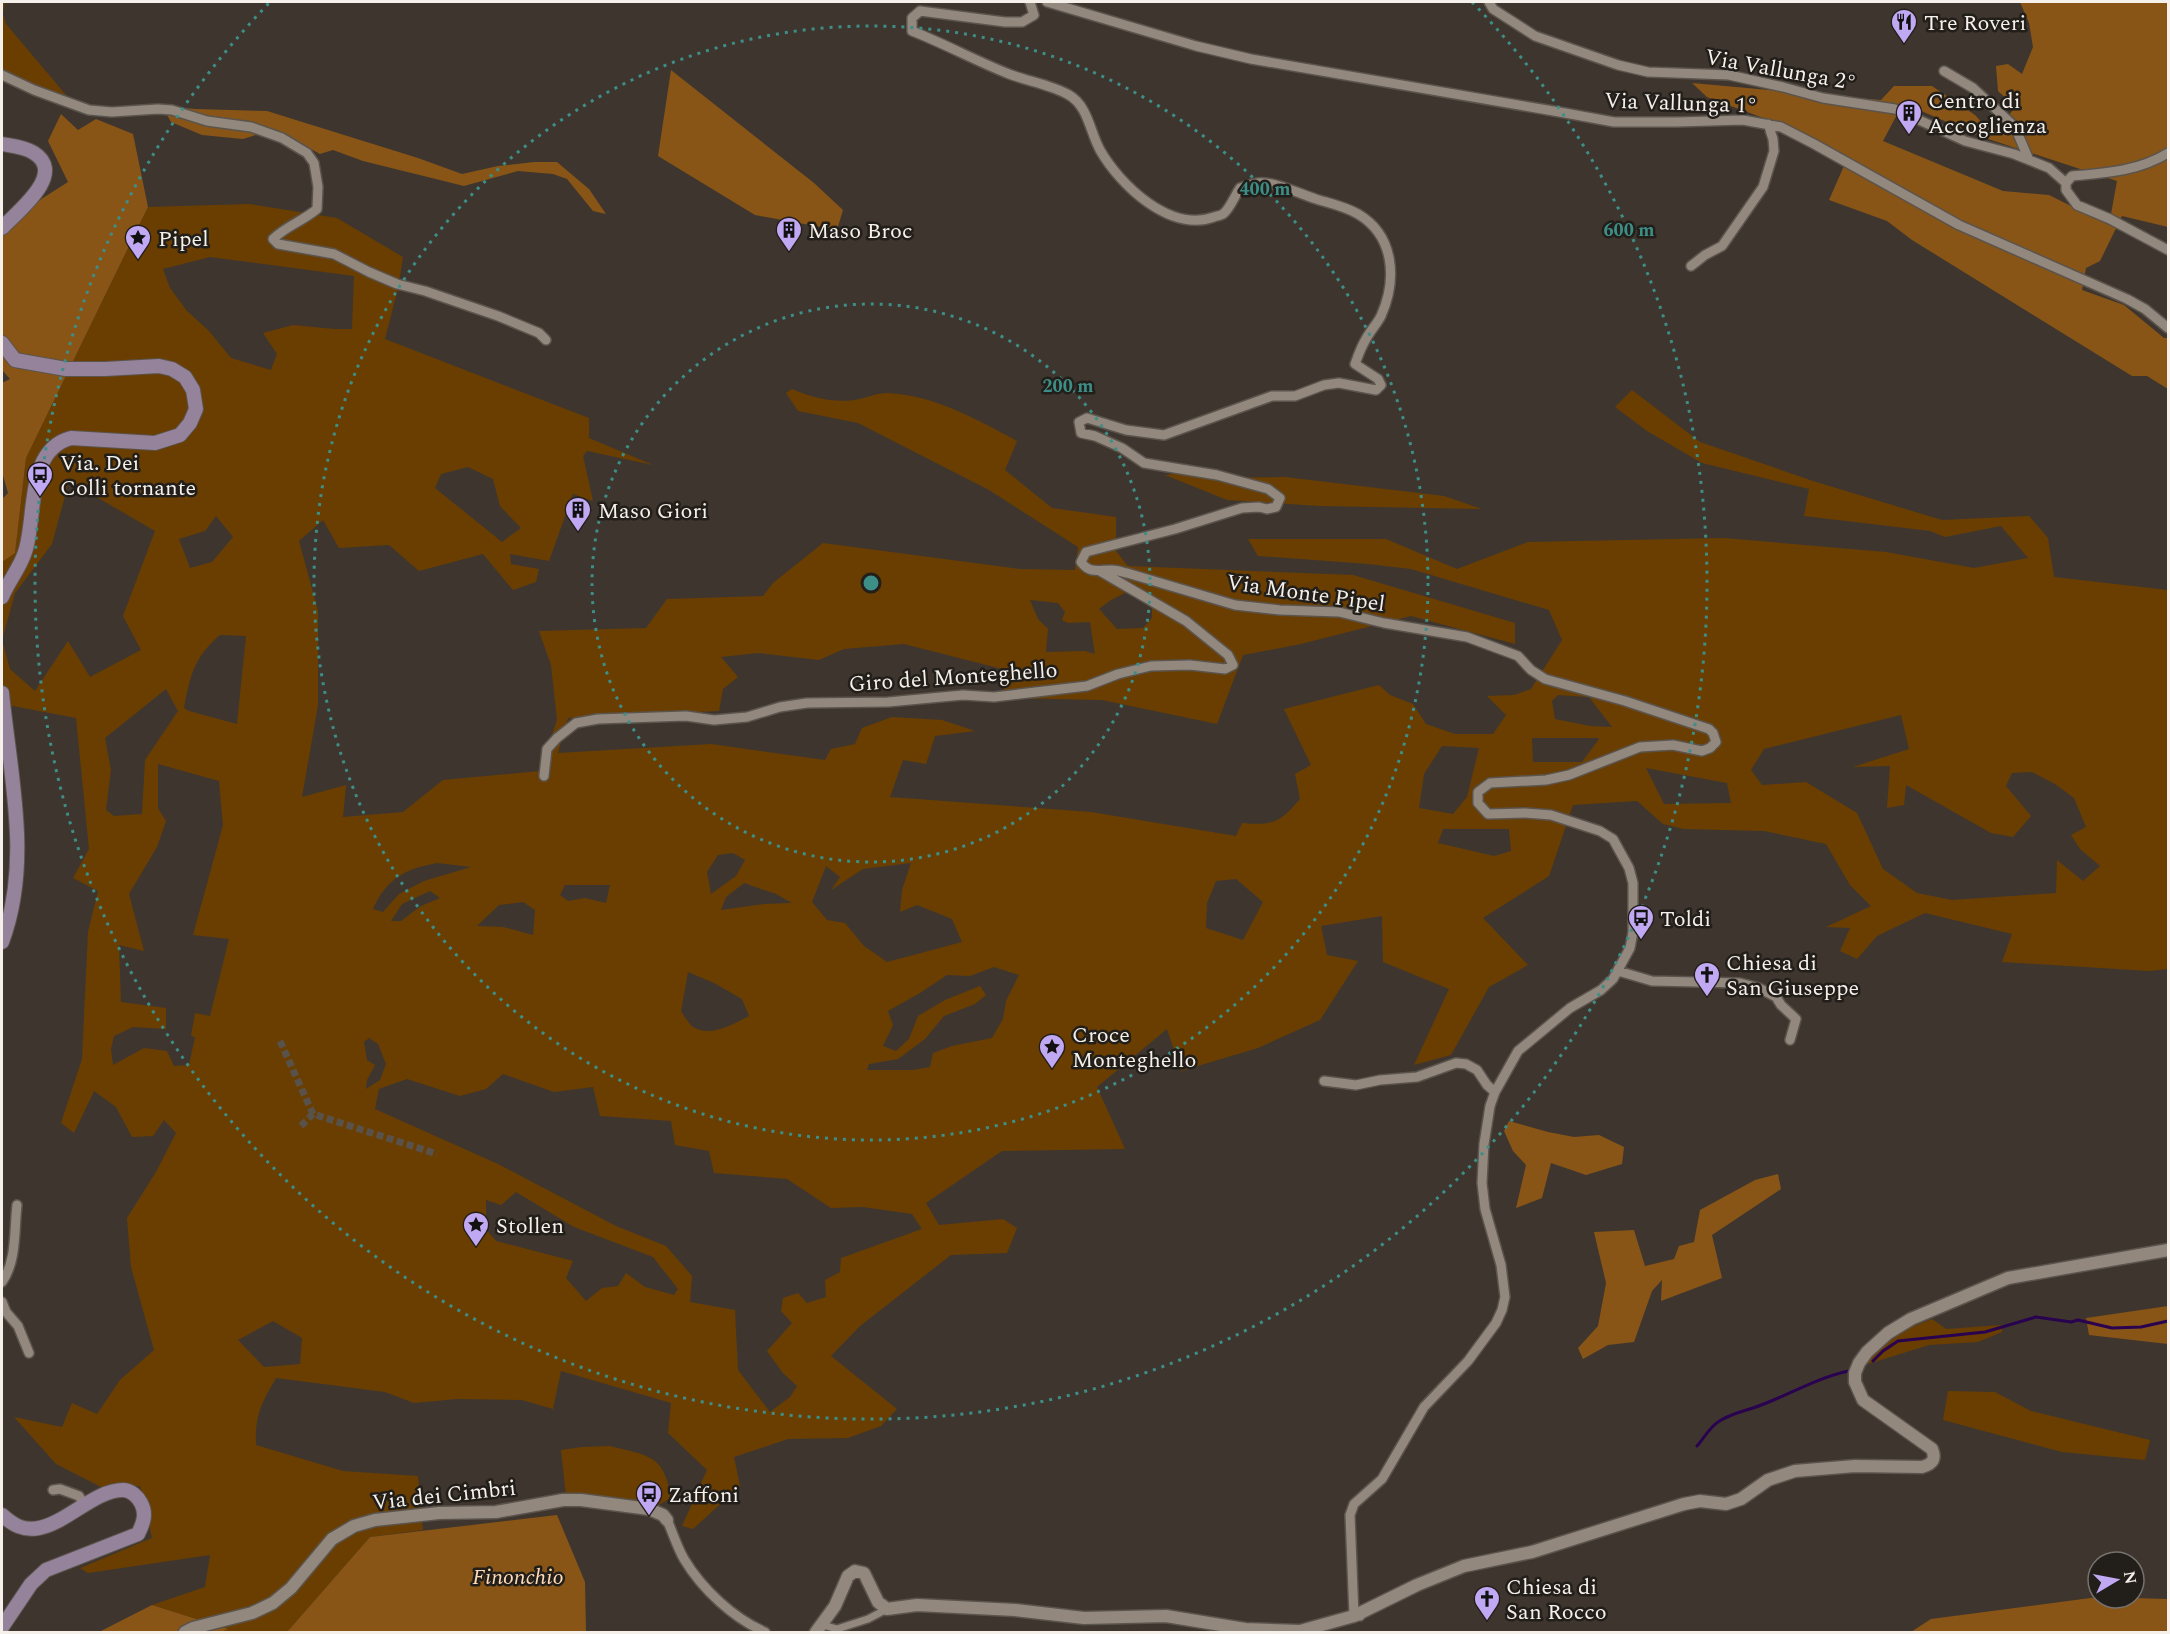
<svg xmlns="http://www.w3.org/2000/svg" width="2170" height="1634" font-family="Spectral,serif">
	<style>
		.green { fill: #6a3e00; fill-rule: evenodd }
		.forest { fill: #885516; fill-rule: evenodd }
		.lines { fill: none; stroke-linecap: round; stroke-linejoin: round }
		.stream { stroke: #290250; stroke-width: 3 }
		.pedestrian-tunnel { stroke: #59524a; stroke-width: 7; stroke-dasharray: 7 3.5; stroke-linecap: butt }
		.pedestrian-casing { stroke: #5b544d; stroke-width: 10 }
		.minor-casing { stroke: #5b544d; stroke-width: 12 }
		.tertiary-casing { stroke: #5b544d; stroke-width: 15 }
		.secondary-casing { stroke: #5b544d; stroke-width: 16 }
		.pedestrian { stroke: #92887e; stroke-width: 7 }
		.minor { stroke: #92887e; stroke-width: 9 }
		.tertiary { stroke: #92887e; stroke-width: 12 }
		.secondary { stroke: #95839b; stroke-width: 14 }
		.ring { fill: none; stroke: #3d8e87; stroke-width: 3; stroke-dasharray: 3 6 }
		.labels { text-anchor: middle; stroke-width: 5; stroke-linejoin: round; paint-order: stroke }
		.poi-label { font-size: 22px; fill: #f5f0ea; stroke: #221e1a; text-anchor: start }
		.street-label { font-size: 22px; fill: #f5f0ea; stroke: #221e1a }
		.park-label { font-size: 22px; font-style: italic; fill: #fedab6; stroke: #221e1a }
		.centre { fill: #3d8e87; stroke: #221e1a; stroke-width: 3 }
		.ring-label { font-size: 18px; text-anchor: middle; font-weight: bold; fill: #3d8e87; stroke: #221e1a; stroke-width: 5; stroke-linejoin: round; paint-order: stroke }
	</style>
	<rect width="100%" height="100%" fill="#3e362e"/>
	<path class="green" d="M2,2H5L3,14L6,24L66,95L62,96L2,72Z
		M250,204L337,218L403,257L398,288L385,339L589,418V438L653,465L587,451L583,456L593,501L573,494L549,561L510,554L511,564L539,569L536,582L513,590L483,554L419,571L389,545L339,548L323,520L299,541L318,611V705L302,797L346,785L343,817L403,812L443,780L540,771L557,720L551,665L539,631L646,628L667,599L763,596L773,583L823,543L1019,569L1075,570L1078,547L989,490L858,423L798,411L786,393L792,389C813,398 836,404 860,399C868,397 878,393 887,393C934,395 976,419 1017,441L1005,470L1052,508L1116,517V551L1128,566L1353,575L1515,623V644L1411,616L1301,644L1243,655L1217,724L1102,700L1003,698L1006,670L904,644L844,649L819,660L758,653L721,657L738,677L723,689L719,711L568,718L558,753L711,744L825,760L831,749L855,744L862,728L892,717L942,720L975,731L935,736L926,764L903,760L890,797L1091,812L1236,836L1242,823C1274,826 1280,822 1300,799L1295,774L1311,765L1284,709L1379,685L1390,695L1413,704L1426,724L1455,734H1493L1506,715L1487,696L1514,695L1531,689L1562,640L1549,610L1411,569L1368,564L1258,556L1248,539H1386L1457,569L1528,542L1724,538L1886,552L1974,568L2028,558L2001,526L1945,537L1930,531L1804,516L1809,489L1702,463L1647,431L1615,407L1632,390L1700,442L1813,481L1942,520L2029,516L2048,538L2054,577L2168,590V969L2149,971L2002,962L2012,934L1925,913L1877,936L1857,959L1840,951L1850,928L1826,927L1871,906L1850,885L1826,844L1764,831L1684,829L1663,824L1637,801L1573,805L1549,876L1483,918L1528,965L1489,987L1451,1055L1414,1065L1449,989L1383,962L1382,916L1321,926L1327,955L1358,961L1320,1020L1258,1048L1181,1071L1167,1029L1097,1087L1125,1149L1002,1151L926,1203L939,1225L1003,1219L1017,1228L1007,1253L951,1255L860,1326L831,1356L897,1409L881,1426L848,1438L788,1439L734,1457L740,1486L693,1529L682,1526L707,1470L668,1433L671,1403L561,1371L553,1409L522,1400L457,1399L414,1403L385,1392L276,1378C261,1404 255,1415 256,1445L343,1471L418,1476L423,1530L370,1537L287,1632H221L227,1629L152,1605L205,1587L210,1555L88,1573L80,1568L152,1538L140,1486L103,1488L56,1464L14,1417L62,1427L72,1403L97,1414L120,1380L154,1350L131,1267L127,1218L156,1172L176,1133L164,1120L153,1136L132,1137L116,1107L94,1091L74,1133L61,1123L82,1059L88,932L98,891L73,878L89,849L76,718L2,704V562L15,552L26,458L148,207ZM210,257L354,276L352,329H334L293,325L263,333L277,354L271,370L231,358L209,331L187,311L170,288L163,269ZM468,467L493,479L500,506L521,528L502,542L435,488L441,474ZM69,481L155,531L123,616L141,650L90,677L68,641L35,691L10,669L2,640L15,593L52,544ZM216,516L233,537L212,562L190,568L179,539L205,531ZM1127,592L1152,607V618L1143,628L1117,629L1099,609L1111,600ZM1030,600L1058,603L1065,612L1062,620L1068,623L1090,622L1095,654L1085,651L1046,652L1048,629L1038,619ZM220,635L246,636L237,724L189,711L184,708C190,676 194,657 220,635ZM166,689L178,711L145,760L142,814L114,816L106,810L111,770L105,738ZM1558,695L1589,697L1612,727L1590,726L1555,719L1552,701ZM1901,715L1909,749L1853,767L1890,766L1887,808L1904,805L1906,785L1991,833L2013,837L2031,816L2006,786L2012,773L2032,772L2055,784L2074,798L2086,827L2071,835L2080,849L2100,866L2083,881L2057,860L2056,893L1952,900L1917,893L1883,869L1857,813L1806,782L1762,785L1751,770L1764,749ZM1532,738H1598L1599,739L1582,762H1533ZM1442,746L1479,748L1467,797L1453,814L1419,808L1424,774ZM158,764L219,781L223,825L193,935L229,939L210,1016L195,1013L191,1036L195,1037L189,1065L174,1066L167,1051L144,1048L113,1065L111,1049L114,1036L133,1027L166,1029V1008L121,1002L119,945L144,951L129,894L157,847L166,821L158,808ZM1646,768L1727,783L1731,803L1664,804ZM1443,829H1509L1511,851L1494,856L1438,843ZM733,853L745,860L736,876L711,894L707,872L718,855ZM437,863L471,867L424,881L399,894L383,912L373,909C387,878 405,869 437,863ZM911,863L902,890L900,912L917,905L952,919L962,942L887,962L864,946L845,923L827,920L812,902L826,866L840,877L831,890L863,869ZM1236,879L1263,902L1243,940L1206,928L1207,903L1216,881ZM744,883L776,894L792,903L764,904L721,910L726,897ZM565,885H610L606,903L585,898L568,901L560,895ZM430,891L440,898L421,906L401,921H391L402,904ZM523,902L535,910L533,935L503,927L477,926L499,905ZM994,967L1019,975L1006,1001L1003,1019L992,1038L952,1046L933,1053L930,1067L913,1070H867L869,1064L898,1059L925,1039L944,1016L975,1004L986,995L980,986L945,1000L918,1016L909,1039L896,1051L883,1046L893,1025L888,1011L920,993L947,975L970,976ZM688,972L714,983L742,999L749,1016C734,1024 710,1038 693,1027C689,1024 684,1016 681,1011ZM369,1038L378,1044L386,1064L380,1080L366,1089L367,1080L375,1065L367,1060L364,1042ZM503,1074L554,1092L593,1087L600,1116L671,1121L675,1145L709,1151L714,1173L787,1179L831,1208L863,1207L912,1214L922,1229L841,1258L840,1272L825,1280L826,1297L807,1303L798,1293L783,1298L781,1311L792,1323L767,1351L783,1373L797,1386L790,1397L770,1412L738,1370L735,1310L690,1302L692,1276L666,1246L616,1226L498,1164L375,1109L379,1089L407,1079L460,1096L486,1089ZM516,1192L574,1227L653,1257L678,1289L674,1295L645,1287L626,1273L618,1286L602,1288L586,1301L566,1278L573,1261L496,1241L486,1229V1200L501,1205ZM273,1321L302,1338L300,1364L264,1367L238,1340Z
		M1187,472L1213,478L1285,477L1444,496L1482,509L1319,506L1227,500L1165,475Z
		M1932,1319L1946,1329L2002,1325V1332L1978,1342L1929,1345L1868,1364V1357L1887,1337Z
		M1948,1391L1995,1392L2031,1411L2150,1440L2145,1460L2062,1452L1943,1420Z
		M610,1446C624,1450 643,1452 655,1461C665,1469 671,1488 669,1499L657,1506L566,1496L561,1450L582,1447Z"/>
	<path class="forest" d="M2020,2H2168V227L2122,216L2100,261L2086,268L2082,290L2124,305L2164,338H2168V389L2147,376H2132L1912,240L1887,221L1829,200L1847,159L1782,125L1707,97L1692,83L1881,100L1894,86H1932L1975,115L1986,127L2001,126L2015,107L1998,91L1996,66L2008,64L2022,74L2033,47L2029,23ZM1903,103L1979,136L2117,181L2109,225L2049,195L2003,191L1883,141Z
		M671,70L814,183L843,210L837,230L755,215L658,156Z
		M162,106L195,109L267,111L418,158L462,174L498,166L534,162H557L589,189L606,214L593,211L567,179L553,174L518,171L464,186L363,161L333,150L320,154L275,129L243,139L202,135L171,122Z
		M61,114L78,130L96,119L133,134L148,207L26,458L15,553L2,562V499L8,493L2,472V383L10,379L2,370V224L68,182L48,141Z
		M1509,1121L1548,1132L1574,1137L1599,1135L1624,1147L1622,1164L1586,1175L1551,1163L1542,1198L1516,1208L1526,1165L1513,1151L1504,1131Z
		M1778,1174L1781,1189L1712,1235L1722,1278L1661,1301L1662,1280L1652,1291L1634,1342L1608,1345L1583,1359L1578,1348L1598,1326L1606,1283L1594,1232L1634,1230L1645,1266L1674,1259L1679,1246L1694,1242L1700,1210L1755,1180Z
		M2168,1306V1344L2089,1335L2086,1318Z
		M557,1515L585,1582L586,1632H287L370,1537Z
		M2098,1597L2168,1599V1632H1911L1931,1619Z
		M152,1605L228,1629L221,1632H99Z"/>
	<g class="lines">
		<path class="stream" d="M1873,1361L1883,1351L1898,1341L1985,1332L2036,1317L2071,1322L2078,1320L2112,1328L2141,1327L2168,1321
			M1697,1446C1704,1438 1710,1427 1718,1422C1730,1414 1741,1412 1753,1408C1786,1397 1815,1378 1849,1371"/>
		<path class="pedestrian-tunnel" d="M280,1041L313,1114L437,1154
			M301,1126L313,1114"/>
		<defs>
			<path id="pedestrian" d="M823,1625L837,1629L868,1619L887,1609"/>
			<path id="minor" d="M1030,2L1034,15L1022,22H1005L920,11L912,18V31C945,44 976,61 1009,74C1027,81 1052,85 1069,95C1088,106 1090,132 1100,150C1120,185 1170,233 1214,217C1217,216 1220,216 1223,214C1230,209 1235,195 1240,188C1246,186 1252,184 1258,183C1275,181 1302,195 1319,200C1333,204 1346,207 1358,214C1395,236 1397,280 1381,316C1377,324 1370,331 1366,339C1361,347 1358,356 1355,364L1378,379L1381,385L1376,390L1339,383L1324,385L1295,396H1272L1164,435L1126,430L1087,418L1079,422L1081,433L1095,436L1122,448L1144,463L1217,475L1268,489L1280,498L1276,507L1267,509L1259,507L1242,508L1175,529L1086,552L1081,562C1090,574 1098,570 1112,570C1117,570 1122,572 1127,573L1235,605L1280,610L1339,612L1384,623L1467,637L1518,656L1531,670L1545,679L1625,701L1709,729L1713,733L1716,742L1710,748L1702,751L1673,745L1640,747L1569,775L1546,780L1490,783L1478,792V803L1488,814L1525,813L1551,815L1600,831L1613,839L1629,868L1633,883V932L1630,948L1613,979L1601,990L1570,1008L1518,1051L1495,1092L1490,1106L1484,1144L1482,1183L1485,1209L1501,1265L1505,1297L1502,1310L1496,1323L1468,1361L1424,1407L1382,1479L1354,1504L1350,1515L1354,1616H1360
				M1047,2L1196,46L1251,59L1565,113L1614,122H1677L1743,120L1781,127L1814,144L1959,225L2127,299L2145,309L2168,328
				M1489,2L1493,9L1535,36L1618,65L1648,72L1729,75L1783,87L1823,98L1895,109L1965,141L2014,154L2049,168L2066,183
				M1944,71L1973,88L2015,127L2029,160
				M2,75L34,90L89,110L112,112L158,109L172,110L207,121L251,127L282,138L307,153L314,163L318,187L317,209C303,221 286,226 273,239L278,244L334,254L369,272L397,284L425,291L498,316L539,333L546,340
				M2168,153C2139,171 2106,173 2072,176L2066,183V190L2077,205L2110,219L2168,250
				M1691,266L1705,255L1722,246L1763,187L1774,151L1773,139L1768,124
				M544,776L547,749L557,738L576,723L598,719L686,716L714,720L747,717L780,707L807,703L888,702L963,695L994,697L1087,686L1118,674L1151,666L1190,665L1225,669L1233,665L1228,655L1186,621L1100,571
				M1618,971L1652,981L1740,983L1759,988L1776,997L1781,1005L1796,1019L1790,1040
				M1324,1081L1356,1085L1380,1080L1417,1077L1456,1063L1466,1064L1477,1070L1487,1085L1495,1092
				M2,1282C17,1261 14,1230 17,1205
				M2,1302L6,1312L18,1326L29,1353
				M53,1490L60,1489L79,1496L85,1506
				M667,1520C673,1533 677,1547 684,1559C702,1589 733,1618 765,1632"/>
			<path id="tertiary" d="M185,1632L193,1628L252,1613L273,1603L291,1588L332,1539L354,1526L375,1520L439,1513L496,1512L563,1500H581L649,1509L663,1515L667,1520
				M816,1632L835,1606L848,1576L855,1571L864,1573L878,1602L887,1609L917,1605L1015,1610L1084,1618L1166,1616L1245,1629L1300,1631L1354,1616L1417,1585L1464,1566L1532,1552L1684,1504L1700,1501L1726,1504L1741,1499L1768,1480L1795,1471L1855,1466L1922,1467C1933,1464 1936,1459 1932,1449L1863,1400L1855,1382V1373L1859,1363L1867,1352L1888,1333L1911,1319L2008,1278L2168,1250"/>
			<path id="secondary" d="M2,144C12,146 25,147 34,153C67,174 17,212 2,228
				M2,343L15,360L66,369H105L159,366L172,369L185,377L193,390L196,409L190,423L180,435L155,443L71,438C25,450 37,517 25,552C20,568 8,582 2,597
				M2,693C10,775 32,862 2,942
				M2,1515C13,1525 23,1531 39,1528C68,1522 95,1490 123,1490C131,1490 138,1497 141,1503C147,1514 143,1524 138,1534L46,1570L31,1584L2,1627"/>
		</defs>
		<use href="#pedestrian" class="pedestrian-casing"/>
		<use href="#minor" class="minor-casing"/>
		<use href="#tertiary" class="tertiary-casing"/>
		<use href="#secondary" class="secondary-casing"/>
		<use href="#pedestrian" class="pedestrian"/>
		<use href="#minor" class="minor"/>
		<use href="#tertiary" class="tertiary"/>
		<use href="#secondary" class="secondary"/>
	</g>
	<g class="ring">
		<circle cx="871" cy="583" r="279"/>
		<circle cx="871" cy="583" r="557"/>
		<path d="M1472 2A836 836 0 1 1 270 2"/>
	</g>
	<defs>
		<symbol id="restaurant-pin" viewBox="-11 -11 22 30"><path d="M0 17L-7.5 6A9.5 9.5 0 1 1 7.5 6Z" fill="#c1a8f3" stroke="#221e1a"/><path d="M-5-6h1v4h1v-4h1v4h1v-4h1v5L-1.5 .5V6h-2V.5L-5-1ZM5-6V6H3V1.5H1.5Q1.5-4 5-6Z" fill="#111"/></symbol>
		<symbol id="building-pin" viewBox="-11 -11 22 30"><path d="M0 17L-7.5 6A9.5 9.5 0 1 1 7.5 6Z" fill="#c1a8f3" stroke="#221e1a"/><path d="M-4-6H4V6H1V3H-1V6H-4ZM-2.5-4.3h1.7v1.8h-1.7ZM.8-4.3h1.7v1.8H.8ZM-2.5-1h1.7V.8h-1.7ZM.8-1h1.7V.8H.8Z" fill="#111"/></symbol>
		<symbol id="sight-pin" viewBox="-11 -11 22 30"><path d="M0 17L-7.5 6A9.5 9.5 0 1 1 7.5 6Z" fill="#c1a8f3" stroke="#221e1a"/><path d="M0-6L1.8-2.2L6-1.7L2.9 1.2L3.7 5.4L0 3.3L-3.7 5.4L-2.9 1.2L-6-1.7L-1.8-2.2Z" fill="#111"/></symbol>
		<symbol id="bus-pin" viewBox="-11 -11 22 30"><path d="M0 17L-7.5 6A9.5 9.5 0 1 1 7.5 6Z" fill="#c1a8f3" stroke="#221e1a"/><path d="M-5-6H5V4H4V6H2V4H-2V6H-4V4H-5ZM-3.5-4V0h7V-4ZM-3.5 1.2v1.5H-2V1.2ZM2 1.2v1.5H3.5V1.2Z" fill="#111"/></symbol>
		<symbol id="church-pin" viewBox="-11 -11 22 30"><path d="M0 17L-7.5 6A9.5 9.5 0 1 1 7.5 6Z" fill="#c1a8f3" stroke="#221e1a"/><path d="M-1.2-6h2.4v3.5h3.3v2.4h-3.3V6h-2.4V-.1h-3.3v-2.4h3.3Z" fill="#111"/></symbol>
	</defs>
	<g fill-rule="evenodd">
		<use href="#restaurant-pin" x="1889" y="7" width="30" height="40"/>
		<use href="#building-pin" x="1894" y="98" width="30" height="40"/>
		<use href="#building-pin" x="774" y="215" width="30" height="40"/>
		<use href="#sight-pin" x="123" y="223" width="30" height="40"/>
		<use href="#bus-pin" x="25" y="460" width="30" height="40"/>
		<use href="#building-pin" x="563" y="495" width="30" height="40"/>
		<use href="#bus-pin" x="1626" y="903" width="30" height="40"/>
		<use href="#church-pin" x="1692" y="960" width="30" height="40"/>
		<use href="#sight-pin" x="1037" y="1032" width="30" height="40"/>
		<use href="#sight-pin" x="461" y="1210" width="30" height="40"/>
		<use href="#bus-pin" x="634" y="1479" width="30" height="40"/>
		<use href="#church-pin" x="1472" y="1584" width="30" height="40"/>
	</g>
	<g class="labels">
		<g class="poi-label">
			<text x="1924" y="30">Tre Roveri</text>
			<text x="1928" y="108">Centro di<tspan x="1928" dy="25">Accoglienza</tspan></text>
			<text x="808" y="238">Maso Broc</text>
			<text x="158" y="246">Pipel</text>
			<text x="60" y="470">Via. Dei<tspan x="60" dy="25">Colli tornante</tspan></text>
			<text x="598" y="518">Maso Giori</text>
			<text x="1660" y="926">Toldi</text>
			<text x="1726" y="970">Chiesa di<tspan x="1726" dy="25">San Giuseppe</tspan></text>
			<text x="1072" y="1042">Croce<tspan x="1072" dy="25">Monteghello</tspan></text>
			<text x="496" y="1233">Stollen</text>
			<text x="668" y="1502">Zaffoni</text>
			<text x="1506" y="1594">Chiesa di<tspan x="1506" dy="25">San Rocco</tspan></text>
		</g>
		<g class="street-label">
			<text transform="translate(1781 69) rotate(10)" y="8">Via Vallunga 2°</text>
			<text transform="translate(1681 102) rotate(2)" y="8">Via Vallunga 1°</text>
			<text transform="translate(1306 592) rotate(8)" y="8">Via Monte Pipel</text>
			<text transform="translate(953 676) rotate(-4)" y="8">Giro del Monteghello</text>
			<text transform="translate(444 1494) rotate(-6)" y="8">Via dei Cimbri</text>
		</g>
		<g class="park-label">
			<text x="518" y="1584">Finonchio</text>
		</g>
	</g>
	<circle cx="871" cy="583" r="9" class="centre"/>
	<g class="ring-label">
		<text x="1265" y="195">400 m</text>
		<text x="1629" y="236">600 m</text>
		<text x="1068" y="392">200 m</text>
	</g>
	<rect width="2170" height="1634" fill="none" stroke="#f5f0ea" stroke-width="6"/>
	<g transform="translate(2116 1580) rotate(80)"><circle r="28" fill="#221e1a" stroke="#76726d" stroke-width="1.5"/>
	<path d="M0-4.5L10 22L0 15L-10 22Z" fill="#c1a8f3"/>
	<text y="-9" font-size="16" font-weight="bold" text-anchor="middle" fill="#f5f0ea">N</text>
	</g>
</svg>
